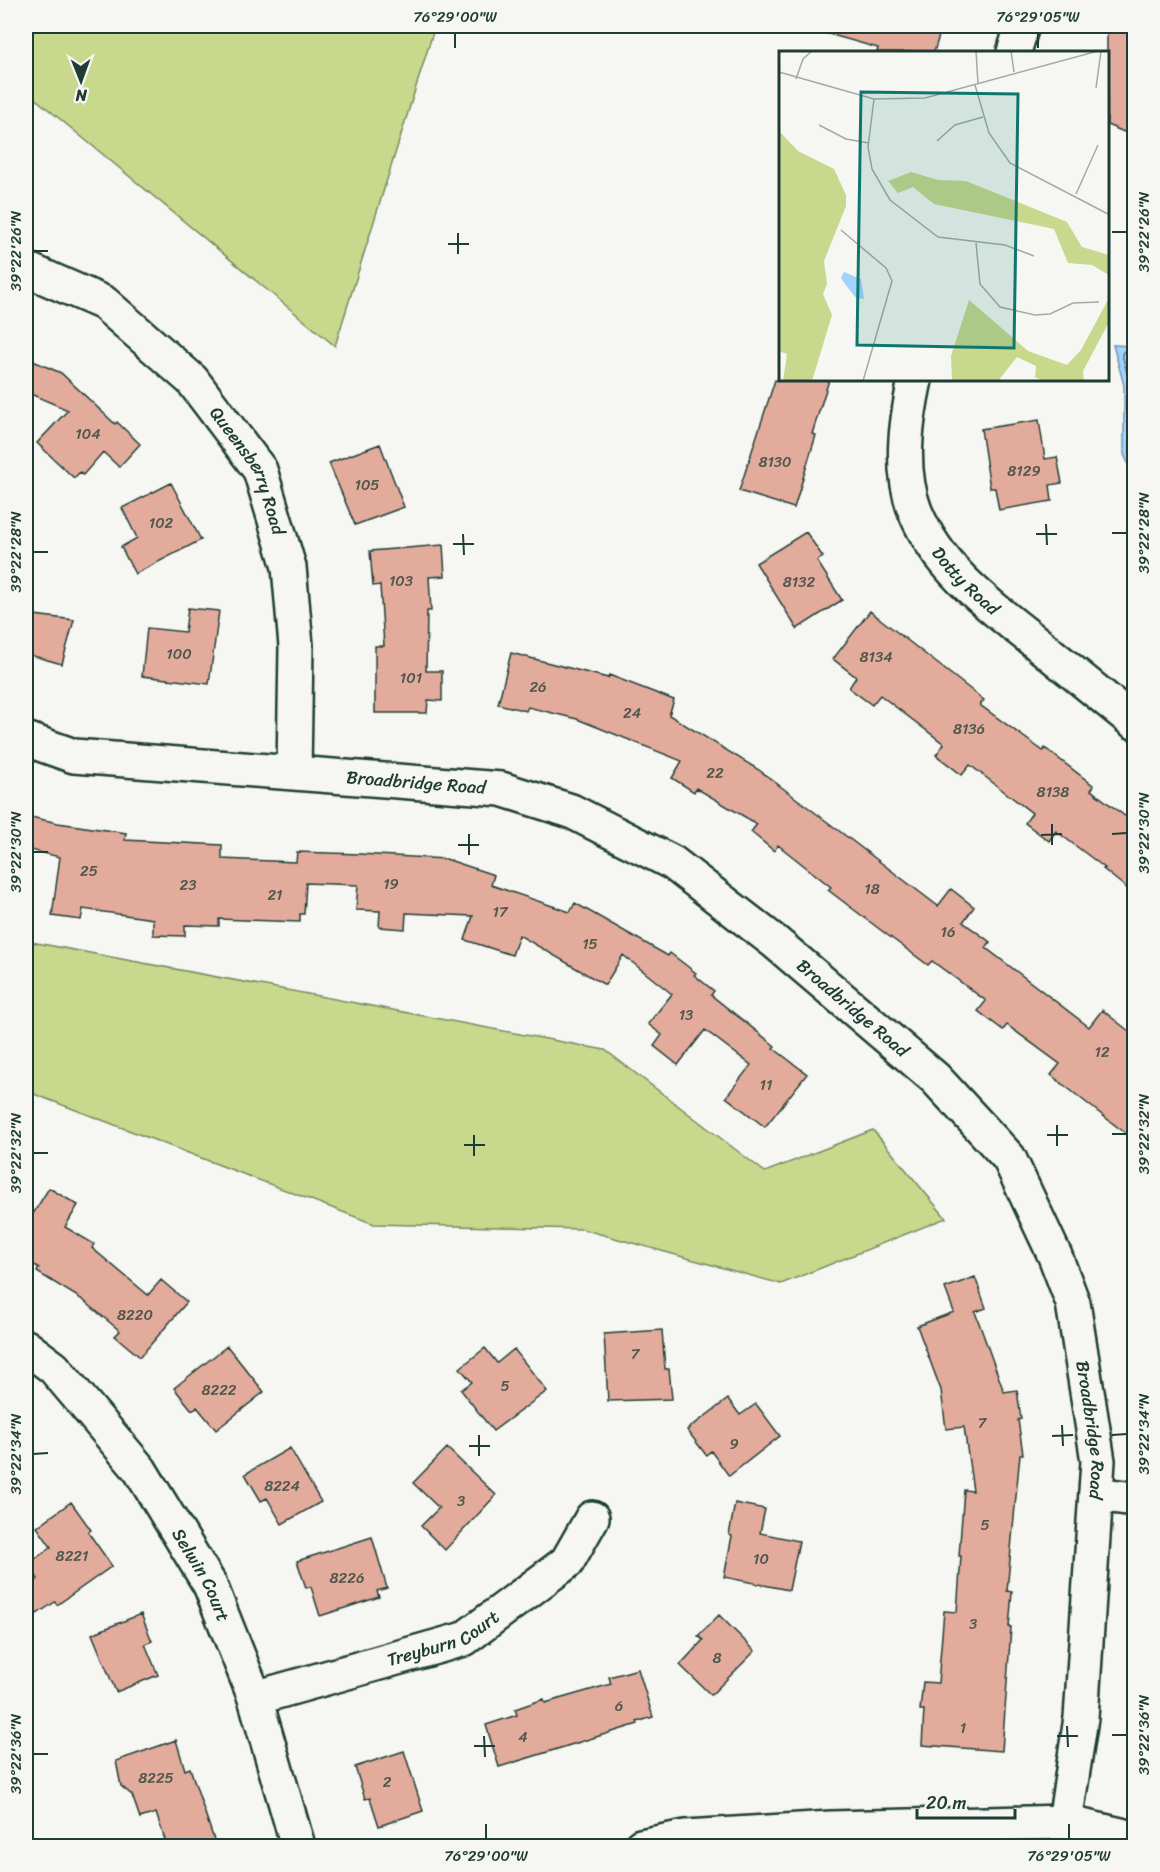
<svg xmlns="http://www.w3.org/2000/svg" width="1160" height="1872" font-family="Sriracha,sans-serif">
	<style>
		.green { fill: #c8d88c; stroke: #748a60; stroke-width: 1.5 }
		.water { fill: #a2d2fe; stroke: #6e96ad; stroke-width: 1.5 }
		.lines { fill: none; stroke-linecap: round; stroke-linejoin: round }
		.shore { stroke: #537985; stroke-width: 1.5 }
		.building { fill: #e3ab9b; stroke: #1f3d34; stroke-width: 1.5 }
		.street-casing { stroke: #1f3d34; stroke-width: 38 }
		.street { stroke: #f6f6f2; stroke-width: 33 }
		.ticks { fill: none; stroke: #1f3d34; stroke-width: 2 }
		.labels { text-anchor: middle; stroke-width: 4.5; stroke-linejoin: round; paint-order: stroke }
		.number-label { font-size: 15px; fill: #50584e }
		.street-label { font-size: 18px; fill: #1f3d34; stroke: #f6f6f2 }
		.inset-road { fill: none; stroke: #a0aca6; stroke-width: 1.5 }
		.view { fill: #0f766e; fill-opacity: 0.15; stroke: #0f766e; stroke-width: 3 }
		.inset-edge { fill: none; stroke: #1f3d34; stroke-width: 3 }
		.neatline { fill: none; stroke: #1f3d34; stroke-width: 2 }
		.ticks-label { font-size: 15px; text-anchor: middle; fill: #1f3d34 }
	</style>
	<rect width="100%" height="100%" fill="#f6f6f2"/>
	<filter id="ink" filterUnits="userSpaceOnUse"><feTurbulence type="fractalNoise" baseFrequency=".0167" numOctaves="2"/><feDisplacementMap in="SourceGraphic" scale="12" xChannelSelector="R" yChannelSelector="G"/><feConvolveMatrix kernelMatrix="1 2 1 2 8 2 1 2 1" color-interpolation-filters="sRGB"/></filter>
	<g filter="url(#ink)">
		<path class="green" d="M26,26H435L335,346L26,91Z
			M26,941L605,1050L765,1172L873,1130L946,1218L781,1284L582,1229L374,1224L26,1091Z"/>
		<path class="water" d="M1113,345L1134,346V478L1124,454V385Z"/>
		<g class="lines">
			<path class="shore" d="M1134,351H1124L1122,354L1130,385V452L1134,463"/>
		</g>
		<path class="building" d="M826,26H942L934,52H877L878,48L825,33Z
			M1107,26H1134V118L1129,134L1107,125Z
			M26,358L61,373L115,424L117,422L140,444L119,467L103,452L83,475L80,472L74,478L37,443L68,410L26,392Z
			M775,380H829L812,434L816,435L794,508L739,491Z
			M1039,420L1045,459L1057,457L1062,483L1050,485L1052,501L999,510L995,488H990L981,429Z
			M380,444L404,507L355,525L329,463Z
			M171,483L201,540L135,574L121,547L137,538L122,508Z
			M806,532L823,557L817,561L842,600L797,629L756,563Z
			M443,545L445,576L429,577L431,611H427L426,671H442V701L428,700L427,713H375V646H384L380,585L373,586L370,551Z
			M188,608L219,611L209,684L142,676L147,628L185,632Z
			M870,611L984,700L980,705L1043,751L1045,748L1094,786L1091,790L1134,823V894L1103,869L1105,868L1056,831L1049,841L1025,823L1032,813L970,765L962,775L936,755L944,744L880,695L872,705L849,688L856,677L833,659Z
			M26,614L74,620L62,664L26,654Z
			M511,653L608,678L609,675L674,700L669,715L759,770L938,906L951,889L974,907L963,922L990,942L986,948L1089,1027L1102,1010L1134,1035V1140L1051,1075L1060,1064L1007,1025L1003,1030L978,1011L986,1001L932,961L928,965L882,931L828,890L831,887L778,845L774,851L751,832L757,824L696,788L694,792L672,778L682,761L577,719L528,707L526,711L498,704Z
			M26,816L58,823L126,833L125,840L222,845V859L296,862L297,852L360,854L446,859L494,875L491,885L570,912L575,903L668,956L670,953L696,973L694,975L714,991L711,995L775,1046L773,1048L807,1074L765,1127L726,1097L751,1065L705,1030L678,1065L654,1046L662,1035L648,1024L672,994L623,955L605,985L519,935L512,955L465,940L473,916L406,913L405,929L379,927L380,911L356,910L358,885L306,883L304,914H300V922L219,919V926L185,925V936L153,935V919L83,909L81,920L52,916L60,857L26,849Z
			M49,1188L78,1205L65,1227L94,1244L92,1248L148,1295L161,1280L187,1302L140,1357L115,1336L120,1331L83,1300L37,1272L39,1268L26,1259V1225Z
			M975,1277L986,1308L975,1312L1004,1392L1017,1390L1021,1419L1018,1420L1023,1454H1020L1007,1591L1012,1592L1009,1627H1011L1002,1751L922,1745L924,1710H920L923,1682L938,1683L944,1611L957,1612L961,1556H959L964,1490L973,1491L964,1427L946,1429L941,1390L917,1326L954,1312L945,1288Z
			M662,1330L665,1369H669L672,1399L608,1401L604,1334Z
			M227,1346L264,1392L216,1430L197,1407L192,1410L174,1388Z
			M485,1348L497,1363L514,1349L547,1391L493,1431L461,1390L472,1382L460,1368Z
			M728,1399L740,1415L756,1404L780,1436L729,1476L711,1451L706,1455L687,1430Z
			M290,1448L321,1502L282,1524L267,1498L261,1501L245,1474Z
			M447,1448L496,1495L445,1550L421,1526L439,1508L413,1483Z
			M71,1502L91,1530L88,1532L112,1566L57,1605L55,1602L37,1614L26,1597V1588L38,1579L28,1564L51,1547L37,1527Z
			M735,1503L765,1509L760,1533L799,1541L789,1590L724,1577L732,1536L729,1535Z
			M372,1537L387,1588L377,1591L379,1597L320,1616L311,1587L306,1588L297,1561Z
			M141,1614L152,1641L145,1644L158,1675L116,1692L92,1634Z
			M719,1615L755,1651L711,1695L680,1665L703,1640L698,1636Z
			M638,1669L653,1717L637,1722L638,1724L499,1767L486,1725L517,1715L515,1709L544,1699L545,1703L611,1684L609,1677Z
			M176,1740L185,1770L190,1768L216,1846H167L156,1813L140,1818L132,1795L121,1786L116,1761Z
			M404,1751L423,1811L379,1826L370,1798L365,1799L355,1767Z"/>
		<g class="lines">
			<defs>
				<g id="street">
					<path d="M1014,52L1022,26"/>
					<path id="s1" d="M26,269L104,303L192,380L260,470L289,567L296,646L294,772"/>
					<path id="s2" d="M915,380C906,422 899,469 915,511C939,570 990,606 1038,644C1070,670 1102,696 1134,722"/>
					<path id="s3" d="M26,739L74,756L501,789L571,811L673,863L775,942L935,1078L1009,1158L1055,1256L1073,1303L1098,1461L1081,1718L1065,1822"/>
					<path id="s4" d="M26,1347L54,1368L140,1470L210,1585L255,1698L298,1846"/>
					<path d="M1096,1494L1134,1499"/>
					<path id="s5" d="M255,1698L464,1639L567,1562L592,1518"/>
					<path d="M641,1846L686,1837L831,1828L1065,1822L1134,1838"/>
				</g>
			</defs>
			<use href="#street" class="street-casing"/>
			<use href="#street" class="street"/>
		</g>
	</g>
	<path class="ticks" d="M455,33V48M1038,33V48M1112,232H1127M458,233V254M448,244H469M33,251H48M1046,524L1047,545M1112,533H1127M463,534L464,555M1036,534H1057M453,544H474M33,552H48M1052,824V845M469,834V855M1112,834L1127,833M1041,835L1062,834M458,845H479M33,852H48M1057,1125V1146M1112,1134H1127M474,1135V1156M1047,1135H1068M464,1145H485M33,1153H48M1062,1425L1063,1446M479,1435V1456M1112,1435L1127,1434M1052,1436L1073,1435M469,1446H490M33,1454L48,1453M1067,1726L1068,1747M1112,1735H1127M484,1736L485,1757M1057,1736H1078M474,1746H495M33,1754H48M486,1824V1839M1069,1824V1839"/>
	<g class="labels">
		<g class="number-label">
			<text x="88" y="439">104</text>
			<text x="775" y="467">8130</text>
			<text x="1024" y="476">8129</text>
			<text x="367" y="490">105</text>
			<text x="161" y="528">102</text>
			<text x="401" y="586">103</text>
			<text x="799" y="587">8132</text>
			<text x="179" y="659">100</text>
			<text x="876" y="662">8134</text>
			<text x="411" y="683">101</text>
			<text x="538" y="692">26</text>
			<text x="632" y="718">24</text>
			<text x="969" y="734">8136</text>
			<text x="715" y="778">22</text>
			<text x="1053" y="797">8138</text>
			<text x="89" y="876">25</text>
			<text x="391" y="889">19</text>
			<text x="188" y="890">23</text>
			<text x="872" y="894">18</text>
			<text x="275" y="900">21</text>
			<text x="500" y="917">17</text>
			<text x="948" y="937">16</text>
			<text x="590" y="949">15</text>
			<text x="686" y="1020">13</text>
			<text x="1102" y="1057">12</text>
			<text x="766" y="1090">11</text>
			<text x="135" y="1320">8220</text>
			<text x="635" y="1359">7</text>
			<text x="505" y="1391">5</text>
			<text x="219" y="1395">8222</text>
			<text x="982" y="1428">7</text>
			<text x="734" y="1449">9</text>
			<text x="282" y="1491">8224</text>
			<text x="461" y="1506">3</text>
			<text x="985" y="1530">5</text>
			<text x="72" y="1561">8221</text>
			<text x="761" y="1564">10</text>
			<text x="347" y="1583">8226</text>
			<text x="973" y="1629">3</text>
			<text x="717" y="1663">8</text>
			<text x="619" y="1711">6</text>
			<text x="963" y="1733">1</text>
			<text x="523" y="1742">4</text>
			<text x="156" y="1783">8225</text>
			<text x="387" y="1787">2</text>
		</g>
		<g class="street-label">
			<text dy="6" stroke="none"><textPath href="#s1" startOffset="310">Queensberry Road</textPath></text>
			<text dy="6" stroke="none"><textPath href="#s2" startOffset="220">Dotty Road</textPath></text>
			<text dy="6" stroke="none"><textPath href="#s3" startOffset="394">Broadbridge Road</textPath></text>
			<text dy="6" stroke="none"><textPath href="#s3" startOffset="898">Broadbridge Road</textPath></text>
			<text dy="6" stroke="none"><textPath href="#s3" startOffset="1402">Broadbridge Road</textPath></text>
			<text dy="6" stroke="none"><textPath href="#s4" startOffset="290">Selwin Court</textPath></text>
			<text dy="6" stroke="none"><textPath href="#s5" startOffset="198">Treyburn Court</textPath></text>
		</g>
	</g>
	<g transform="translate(779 51)">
		<rect width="330" height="330" fill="#f6f6f2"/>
		<path d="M0,80L19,100L55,118L67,144V155L45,210L48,233L44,243L53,264L33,330H4L8,303L0,300ZM132,121L159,129L187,130L288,171L303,196L330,204V224L313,214L289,212L275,178L155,153L134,136L119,142L109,130ZM330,247V271L304,320L305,330H264L256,326L257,315L238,306L219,330H173L172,305L190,249L249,300L288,314L302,299Z" fill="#c8d88c"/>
		<path d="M65,221L82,228L85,248L77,247L66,233L62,227Z" fill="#a2d2fe"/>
		<path class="inset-road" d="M197,0L199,33M232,0L235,21M0,21L95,48L146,47L319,0M17,28L24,8L33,0M196,34L210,82L231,112L329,163M317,37L322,0M95,48L89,96L93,118L111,149L159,186L226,194L255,205M40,74L67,88L90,92M158,90L176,74L204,66M297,143L319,94M62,179L107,217L113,230L84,330M197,192L201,233L221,256L256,264L271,263L294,252L320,251"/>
		<path class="view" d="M82,41L239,43L235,297L78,294Z"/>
		<rect width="330" height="330" class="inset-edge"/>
	</g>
	<rect width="1160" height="1872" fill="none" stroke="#f6f6f2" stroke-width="66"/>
	<g transform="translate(81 81) rotate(179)" stroke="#f6f6f2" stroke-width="4.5" paint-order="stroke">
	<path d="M0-4.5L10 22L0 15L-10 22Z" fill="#1f3d34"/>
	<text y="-9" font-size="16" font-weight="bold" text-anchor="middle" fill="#1f3d34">N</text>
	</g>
	<path d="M917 1809v9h98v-9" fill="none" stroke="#1f3d34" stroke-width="3"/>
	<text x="926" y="1809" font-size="18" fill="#1f3d34" stroke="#f6f6f2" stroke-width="4.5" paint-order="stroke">20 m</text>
	<rect x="33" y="33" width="1094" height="1806" class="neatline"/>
	<g class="ticks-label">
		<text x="455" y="22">76°29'00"W</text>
		<text x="1038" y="22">76°29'05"W</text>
		<text transform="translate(1144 232) rotate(-90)" y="5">39°22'26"N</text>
		<text transform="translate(16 251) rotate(-90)" y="5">39°22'26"N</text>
		<text transform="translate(1144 533) rotate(-90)" y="5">39°22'28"N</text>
		<text transform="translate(16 552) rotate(-90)" y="5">39°22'28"N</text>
		<text transform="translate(1144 833) rotate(-90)" y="5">39°22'30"N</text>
		<text transform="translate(16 852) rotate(-90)" y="5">39°22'30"N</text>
		<text transform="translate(1144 1134) rotate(-90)" y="5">39°22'32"N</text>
		<text transform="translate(16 1153) rotate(-90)" y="5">39°22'32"N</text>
		<text transform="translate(1144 1434) rotate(-90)" y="5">39°22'34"N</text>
		<text transform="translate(16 1454) rotate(-90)" y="5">39°22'34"N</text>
		<text transform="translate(1144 1735) rotate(-90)" y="5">39°22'36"N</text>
		<text transform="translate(16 1754) rotate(-90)" y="5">39°22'36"N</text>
		<text x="486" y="1861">76°29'00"W</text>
		<text x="1069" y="1861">76°29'05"W</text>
	</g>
</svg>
